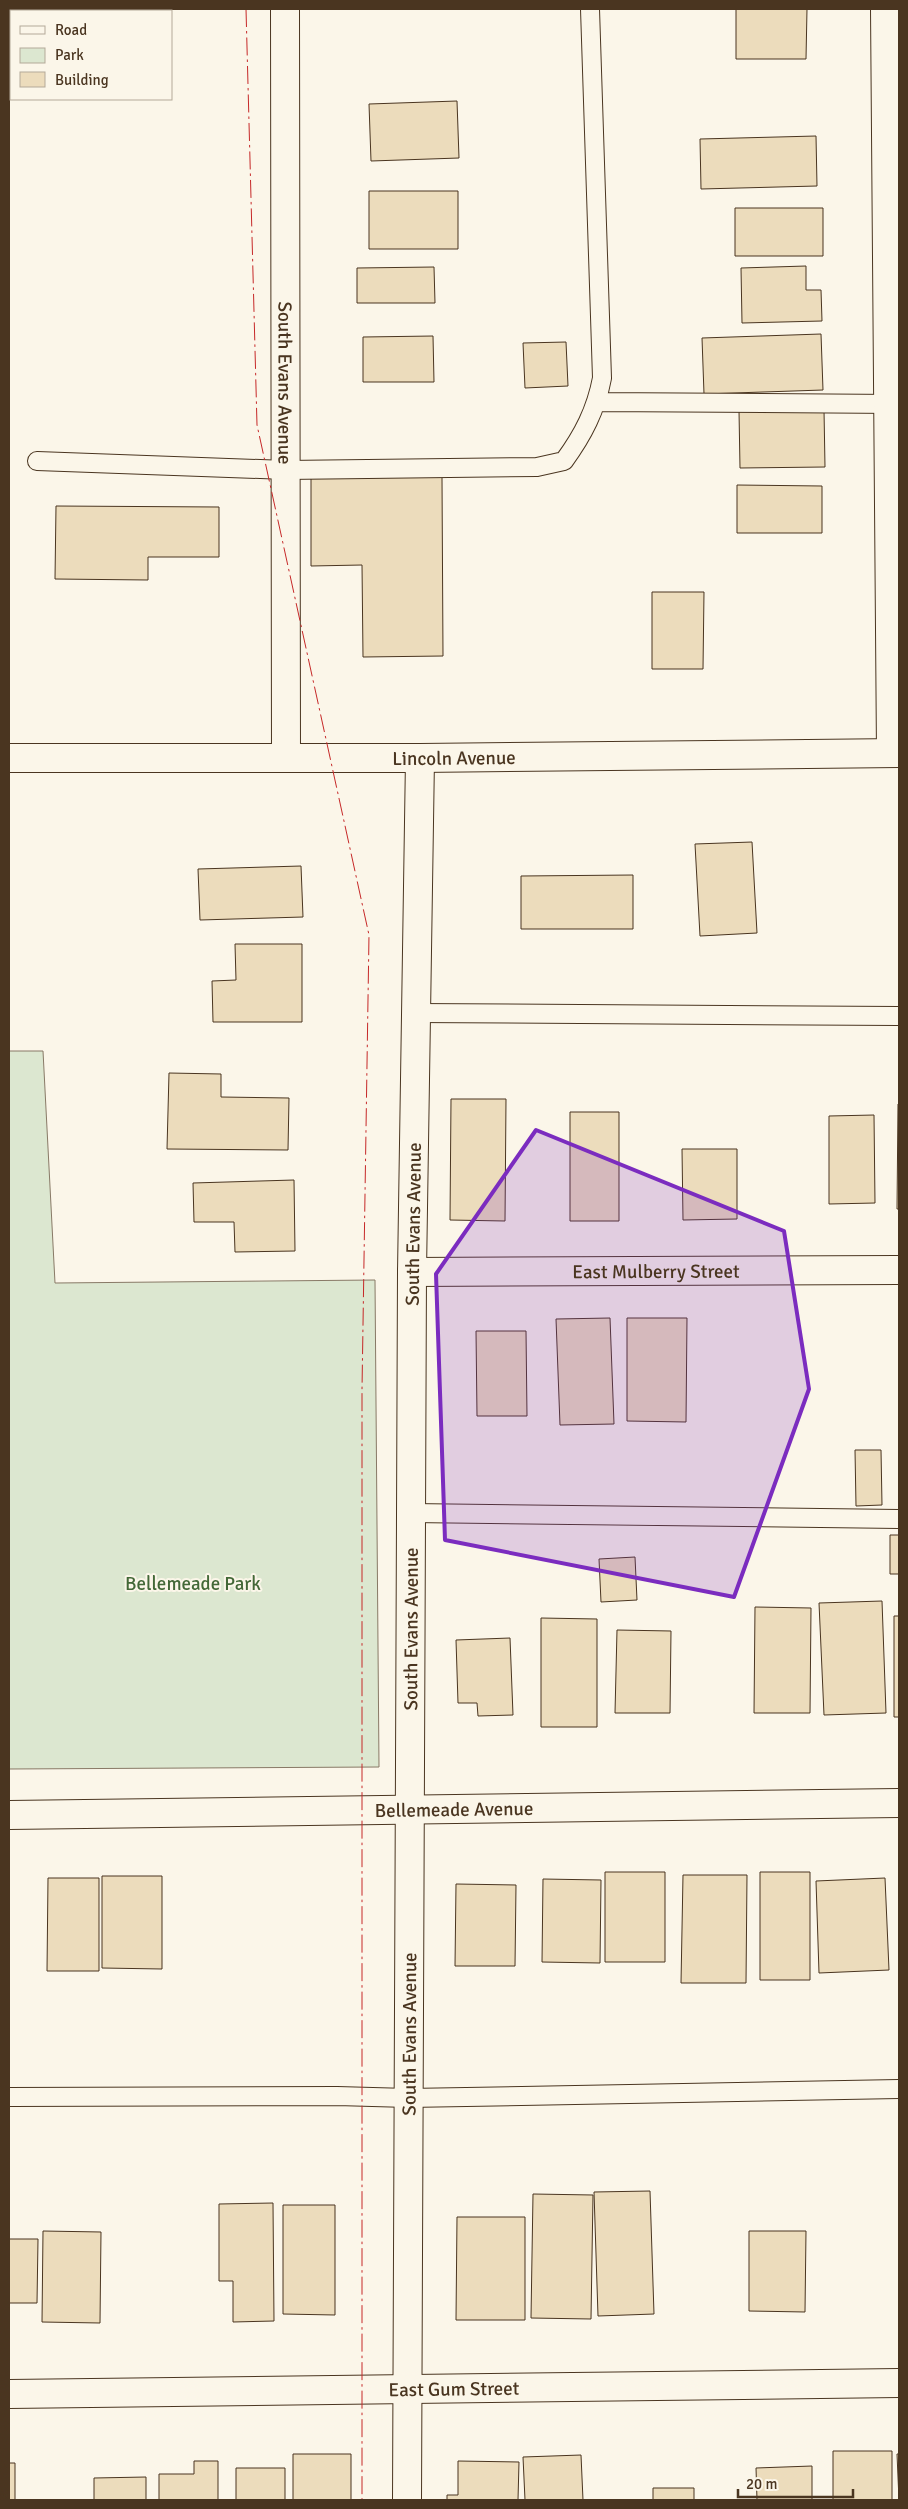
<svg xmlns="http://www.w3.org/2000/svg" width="908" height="2509" font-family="Signika,sans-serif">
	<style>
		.green { fill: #dce7d0; stroke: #887966 }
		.building { fill: #ecdcbc; stroke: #4a3520 }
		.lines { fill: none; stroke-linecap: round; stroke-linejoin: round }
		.service-casing { stroke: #4a3520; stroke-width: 20 }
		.minor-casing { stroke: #4a3520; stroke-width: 30 }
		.tertiary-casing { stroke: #4a3520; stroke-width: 30 }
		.service { stroke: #fbf6e9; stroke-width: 18 }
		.minor { stroke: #fbf6e9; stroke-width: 28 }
		.tertiary { stroke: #fbf6e9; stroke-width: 28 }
		.power { stroke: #c62828; stroke-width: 1; stroke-dasharray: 18 4 2.5 4; stroke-linecap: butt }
		.marked { fill: #7b2cbf; fill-opacity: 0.2; stroke: #7b2cbf; stroke-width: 4; stroke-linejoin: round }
		.labels { text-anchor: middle; stroke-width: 4; stroke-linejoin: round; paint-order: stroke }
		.street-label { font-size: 19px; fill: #4a3520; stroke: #fbf6e9 }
		.park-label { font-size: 19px; fill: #436837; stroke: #fbf6e9 }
	</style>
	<rect width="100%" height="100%" fill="#fbf6e9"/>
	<path class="green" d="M9,1051H43L55,1283L375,1280L379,1767L9,1769Z"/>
	<path class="building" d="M736,9H807L806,59H736Z
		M457,101L459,158L371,161L369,104Z
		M816,136L817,186L701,189L700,139Z
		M369,191H458V249H369Z
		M735,208H823V256H735Z
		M806,266V290H821L822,321L742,323L741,268Z
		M434,267L435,303H357V268Z
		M821,334L823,390L704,394L702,338Z
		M433,336L434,382H363V337Z
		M566,342L568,386L525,388L523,343Z
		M824,410L825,467L740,468L739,411Z
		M442,477L443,656L363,657L362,565L311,566V478Z
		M737,485L822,486V533H737Z
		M56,506L219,507V557H148V580L55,579Z
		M652,592H704L703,669H652Z
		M752,842L757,933L700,936L695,844Z
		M301,866L303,917L200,920L198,869Z
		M633,875V929H521V876Z
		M235,944H302V1022H213L212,981L236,980Z
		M169,1073L221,1074V1097L289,1098L288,1150L167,1149Z
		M451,1099H506L505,1221L450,1220Z
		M898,1104H899V1209H897Z
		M570,1112H619V1221H570Z
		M874,1115L875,1203L829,1204V1116Z
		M682,1149H737V1219L683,1220Z
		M294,1180L295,1251L235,1252L234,1222H194L193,1183Z
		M610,1318L614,1424L560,1425L556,1319Z
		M627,1318H687L686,1422L627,1421Z
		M476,1331H526L527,1416H477Z
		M855,1450H881L882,1505L856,1506Z
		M890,1535H899V1574H890Z
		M635,1557L637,1600L601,1602L599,1559Z
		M882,1601L886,1713L824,1715L819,1603Z
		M755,1607L811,1608L810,1713H754Z
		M894,1616H899V1717H894Z
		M541,1618L597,1619V1727H541Z
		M617,1630L671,1631L670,1713H615Z
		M510,1638L513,1715L478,1716L477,1703H458L456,1640Z
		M605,1872H665V1962H605Z
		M760,1872H810V1980H760Z
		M683,1875H747L746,1983H681Z
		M102,1876H162V1969L102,1968Z
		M48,1878H99V1971H47Z
		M885,1878L889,1970L819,1973L816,1881Z
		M543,1879L601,1880L600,1963L542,1962Z
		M456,1884L516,1885L515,1966H455Z
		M650,2191L654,2314L598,2316L594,2192Z
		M533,2194L593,2195L591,2319L531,2318Z
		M273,2203L274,2321L233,2322V2281H219V2204Z
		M283,2205H335V2315L283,2314Z
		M457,2217H525V2320H456Z
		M43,2231L101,2232L100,2323L42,2322Z
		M749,2231H806L805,2312L749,2311Z
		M9,2239H38L37,2303H9Z
		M833,2451H892V2500H833Z
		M293,2454H351V2500H293Z
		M897,2454H899V2500Z
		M581,2455L583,2500H525L523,2457Z
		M194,2461H218V2500H159V2474H194Z
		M458,2461L519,2462L518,2500H447V2495H458Z
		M9,2463H15V2500H9Z
		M812,2466V2500H757L756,2468Z
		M236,2468H285V2500H236Z
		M146,2477V2500H94V2478Z
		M653,2488H694V2500H653Z"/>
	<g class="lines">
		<defs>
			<path id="service" d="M597,402L897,404
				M37,461L286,470L537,467L564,461C583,435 596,410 602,378L590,9
				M414,1013L899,1016
				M411,1513L899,1519
				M9,2097L337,2096L408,2098L899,2089"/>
			<g id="minor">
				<path id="s1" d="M285,9L286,757"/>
				<path d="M885,9L891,753"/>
				<path id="s2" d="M412,1272L899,1270"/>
				<path id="s3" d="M9,1815L899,1803"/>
				<path id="s4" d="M9,2394L899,2383"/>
				<path id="s5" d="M407,2500L412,1272L420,758"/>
			</g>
			<g id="tertiary">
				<path id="s6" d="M9,758H420L899,753"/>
			</g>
		</defs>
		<use href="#service" class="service-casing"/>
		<use href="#minor" class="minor-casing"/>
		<use href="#tertiary" class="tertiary-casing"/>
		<use href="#service" class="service"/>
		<use href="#minor" class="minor"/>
		<use href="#tertiary" class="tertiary"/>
		<path class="power" d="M246,9L257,425L369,935L362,1390V2500"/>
	</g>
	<path class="marked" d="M536,1130L784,1231L809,1389L734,1597L445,1540L436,1274Z"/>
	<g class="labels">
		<g class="street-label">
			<text dy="7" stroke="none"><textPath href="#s1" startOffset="374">South Evans Avenue</textPath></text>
			<text dy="7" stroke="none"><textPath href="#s6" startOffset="445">Lincoln Avenue</textPath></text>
			<text dy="7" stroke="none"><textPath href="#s5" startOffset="1276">South Evans Avenue</textPath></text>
			<text dy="7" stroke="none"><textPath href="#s2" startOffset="244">East Mulberry Street</textPath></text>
			<text dy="7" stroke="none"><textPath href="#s5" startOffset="871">South Evans Avenue</textPath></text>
			<text dy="7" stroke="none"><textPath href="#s3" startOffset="445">Bellemeade Avenue</textPath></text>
			<text dy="7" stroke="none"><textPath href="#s5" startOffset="466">South Evans Avenue</textPath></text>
			<text dy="7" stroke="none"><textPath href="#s4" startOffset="445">East Gum Street</textPath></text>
		</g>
		<g class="park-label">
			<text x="193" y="1590">Bellemeade Park</text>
		</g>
	</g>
	<rect width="908" height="2509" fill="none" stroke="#4a3520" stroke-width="20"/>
	<rect x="10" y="10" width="162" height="90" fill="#fbf6e9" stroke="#b4a999"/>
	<rect x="20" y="26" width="25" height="8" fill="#fbf6e9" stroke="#b4a999"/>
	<text x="55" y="35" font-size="15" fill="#4a3520">Road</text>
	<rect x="20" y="48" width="25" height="15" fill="#dce7d0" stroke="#b4a999"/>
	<text x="55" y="60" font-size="15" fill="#4a3520">Park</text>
	<rect x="20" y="72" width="25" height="15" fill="#ecdcbc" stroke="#b4a999"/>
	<text x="55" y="85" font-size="15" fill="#4a3520">Building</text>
	<path d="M738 2489v8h115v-8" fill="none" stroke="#4a3520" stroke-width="2.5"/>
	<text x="746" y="2489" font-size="15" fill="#4a3520" stroke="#fbf6e9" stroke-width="4" paint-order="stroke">20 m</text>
</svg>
